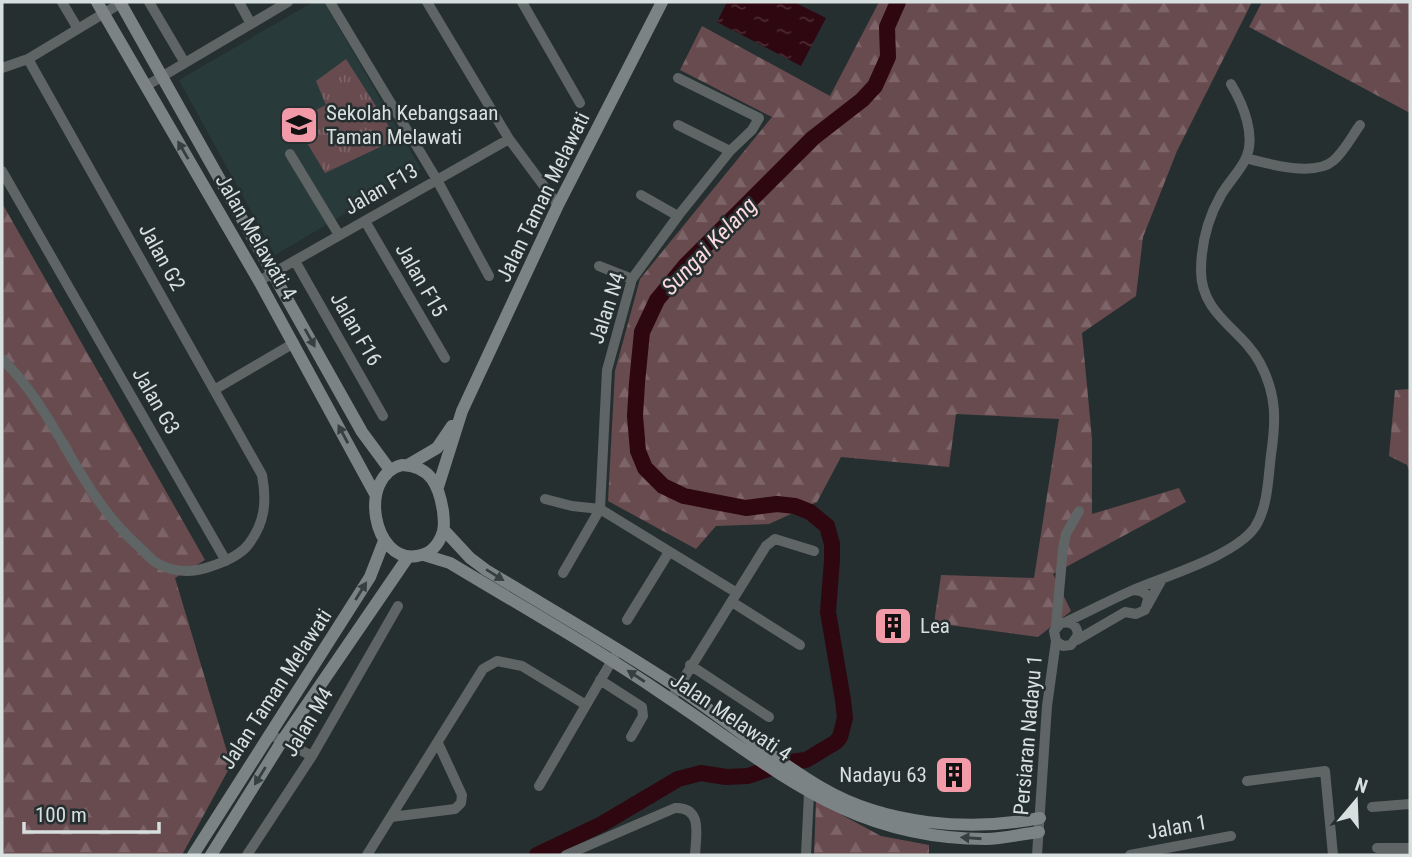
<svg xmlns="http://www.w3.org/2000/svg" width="1412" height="857" font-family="'Roboto Condensed',sans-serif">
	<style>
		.built { fill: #293a3b }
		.forest { fill: url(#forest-firs) }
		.park { fill: url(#park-tufts) }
		.water { fill: url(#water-ripples) }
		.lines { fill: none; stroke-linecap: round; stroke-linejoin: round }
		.river { stroke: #2e0711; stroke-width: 16 }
		.street { stroke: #5f6465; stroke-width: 10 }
		.secondary { stroke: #7c8384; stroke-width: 12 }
		.oneway { fill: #364041 }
		.labels { text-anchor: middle; stroke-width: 5; stroke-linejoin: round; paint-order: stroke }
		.poi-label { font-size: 21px; fill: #d8dfdf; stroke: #252f30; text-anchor: start }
		.street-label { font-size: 21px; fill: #d8dfdf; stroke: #252f30 }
		.water-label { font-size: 23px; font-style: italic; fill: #fbd9de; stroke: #252f30 }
	</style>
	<defs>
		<pattern id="forest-firs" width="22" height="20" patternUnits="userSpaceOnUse" patternTransform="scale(1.75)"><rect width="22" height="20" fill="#684b4f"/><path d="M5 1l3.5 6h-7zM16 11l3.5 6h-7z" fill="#7d6468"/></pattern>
		<pattern id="park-tufts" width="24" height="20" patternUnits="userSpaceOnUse" patternTransform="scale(1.75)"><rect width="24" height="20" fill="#684b4f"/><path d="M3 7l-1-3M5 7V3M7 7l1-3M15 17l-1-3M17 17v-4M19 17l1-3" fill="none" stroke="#7d6468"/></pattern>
		<pattern id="water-ripples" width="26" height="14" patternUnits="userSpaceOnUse" patternTransform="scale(1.75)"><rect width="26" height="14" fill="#2e0711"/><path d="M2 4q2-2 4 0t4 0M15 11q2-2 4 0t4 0" fill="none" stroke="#4c2b33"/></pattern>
	</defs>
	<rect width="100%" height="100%" fill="#252f30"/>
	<path class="built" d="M313,2H324L421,169L275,255L179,80Z"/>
	<path class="forest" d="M879,2H1252L1177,151L1143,237L1136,296L1082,333L1092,439V514L1179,488L1186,502L1053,574L1071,611L1038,637L934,623L941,575L1034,578L1059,419L956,414L949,467L841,457L817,502L769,524L716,526L696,549L608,501L615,371L640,279L772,117L680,70L702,26L830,96Z
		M1262,2H1410V113L1249,27Z
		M2,203L205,560L175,578L231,765L182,855H2Z
		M1410,389V473L1407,465L1389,456L1395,390Z
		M816,801L881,836L929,845V855H814Z"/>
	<path class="park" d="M346,59L397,139L325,173L294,121L326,105L316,81Z"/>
	<path class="water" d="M727,2H794L826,18L801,66L717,22Z"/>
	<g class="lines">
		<path class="river" d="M537,855L602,824L678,779L701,773L726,777L748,776L789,762L806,760L836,742L840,737L845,718L843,700L828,612L832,560V544L827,526L810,512L795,506L777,504L746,508L684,496L663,486L645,468L638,451L635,416L637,383L642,332L657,300L685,266L813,138L862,100L875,86L888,57L887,27L898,2"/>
		<path class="street" d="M62,2L78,29
			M149,2L185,63
			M239,2L251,24
			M330,2L437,180L489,276
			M427,2L509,139L558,205
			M522,2L580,103
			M2,68L28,59L121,3
			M146,86L288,2
			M678,125L730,151
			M290,154L339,235
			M1246,158C1268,164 1314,177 1333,161C1344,152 1352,136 1360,125
			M2,171L226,561
			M641,195L678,216
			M365,221L445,358
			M295,261L383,416
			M599,266L632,279
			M259,281L509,139
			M2,359C57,412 78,492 136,544C142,549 148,557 155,562C173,573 193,573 212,566C224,562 239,556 248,545C265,523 267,502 262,475L28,59
			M214,390L294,343
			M545,499L572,506L600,509L737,593
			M563,573L600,509L607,370L632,279L678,216L730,151L752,130L759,118L678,78
			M732,602L800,645
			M1147,606L1162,579
			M627,620L669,552
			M1066,622C1088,612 1110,600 1133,590C1165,576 1235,556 1255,527C1268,507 1268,479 1271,455C1276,421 1277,395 1260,363C1243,330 1201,315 1201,271C1201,245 1208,218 1221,195C1228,183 1239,172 1245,160C1257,137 1243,104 1231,84
			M1056,626L1063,548L1066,534L1079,511
			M1077,640L1125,612L1136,614L1145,610L1148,599L1147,595L1141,591L1133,590
			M690,665L769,717
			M600,680L642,707L643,716L631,737
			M671,699L766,546L775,539L814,551
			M269,734L312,756
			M1247,781L1325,771L1333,855
			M539,786L614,657
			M1372,807L1410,804
			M391,817L455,809L461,803L462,795L438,743
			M1377,848H1410
			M247,855L312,756L398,606
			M367,855L483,669L497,661L522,666L586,705
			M566,855L675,808C703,807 696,835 695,855
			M806,855L809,793
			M1037,855L1047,706L1056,641L1054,631L1061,623C1071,621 1077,625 1078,635L1071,645L1063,646L1056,641
			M1130,855L1231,836"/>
		<path class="secondary" d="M97,2L259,281L375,494
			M120,2L362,432L390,470
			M402,465C431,466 439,486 443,511C444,521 445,529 441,537C436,548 429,554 417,556C373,564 357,476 402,465Z
			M408,465L437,448L452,426
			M438,487L462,411L558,205L662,2
			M444,530L470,558L486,570C550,609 615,646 677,687C726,720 771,758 822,788C885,825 970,832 1040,818
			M424,555L450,563C523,607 597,649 667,697C775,768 847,839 986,839C1003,839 1021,834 1039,832
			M193,855L370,577L384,541
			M211,855L282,741L408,557"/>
	</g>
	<defs><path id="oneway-solid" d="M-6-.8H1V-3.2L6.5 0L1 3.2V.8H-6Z" transform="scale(1.75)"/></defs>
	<g class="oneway">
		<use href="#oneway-solid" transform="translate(183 150) rotate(-120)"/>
		<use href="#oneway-solid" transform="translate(310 338) rotate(61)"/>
		<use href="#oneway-solid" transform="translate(343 434) rotate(-118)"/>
		<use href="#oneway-solid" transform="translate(495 575) rotate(32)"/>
		<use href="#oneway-solid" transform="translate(361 591) rotate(-58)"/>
		<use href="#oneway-solid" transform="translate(636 676) rotate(-147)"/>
		<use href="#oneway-solid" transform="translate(260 776) rotate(122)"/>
		<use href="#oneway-solid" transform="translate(971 838) rotate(-176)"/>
	</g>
	<defs>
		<symbol id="school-square" viewBox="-11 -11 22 22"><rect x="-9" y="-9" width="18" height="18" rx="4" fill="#f39aa9" stroke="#252f30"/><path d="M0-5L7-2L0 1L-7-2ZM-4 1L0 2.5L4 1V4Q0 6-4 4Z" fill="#111"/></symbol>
		<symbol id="building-square" viewBox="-11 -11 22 22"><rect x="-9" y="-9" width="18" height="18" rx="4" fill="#f39aa9" stroke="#252f30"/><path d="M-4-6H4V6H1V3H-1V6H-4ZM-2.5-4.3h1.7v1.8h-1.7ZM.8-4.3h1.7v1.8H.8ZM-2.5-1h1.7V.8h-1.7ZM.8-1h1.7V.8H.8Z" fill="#111"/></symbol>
	</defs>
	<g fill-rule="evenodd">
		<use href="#school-square" x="277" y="103" width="44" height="44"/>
		<use href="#building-square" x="871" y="604" width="44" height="44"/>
		<use href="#building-square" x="932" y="753" width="44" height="44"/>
	</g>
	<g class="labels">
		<g class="poi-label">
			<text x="326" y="120">Sekolah Kebangsaan<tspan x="326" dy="24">Taman Melawati</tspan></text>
			<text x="920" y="633">Lea</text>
			<text x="927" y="782" text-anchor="end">Nadayu 63</text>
		</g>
		<g class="street-label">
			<text transform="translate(381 189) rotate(-30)" y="7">Jalan F13</text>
			<text transform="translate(543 197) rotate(-64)" y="7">Jalan Taman Melawati</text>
			<text transform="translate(256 237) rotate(60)" y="7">Jalan Melawati 4</text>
			<text transform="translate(162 257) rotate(61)" y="7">Jalan G2</text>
			<text transform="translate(421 280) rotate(60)" y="7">Jalan F15</text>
			<text transform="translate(607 308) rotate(-72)" y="7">Jalan N4</text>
			<text transform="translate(356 329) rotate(60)" y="7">Jalan F16</text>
			<text transform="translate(156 401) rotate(60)" y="7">Jalan G3</text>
			<text transform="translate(276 689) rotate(-57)" y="7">Jalan Taman Melawati</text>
			<text transform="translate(731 717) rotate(34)" y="7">Jalan Melawati 4</text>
			<text transform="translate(308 722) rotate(-59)" y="7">Jalan M4</text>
			<text transform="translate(1028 735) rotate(-85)" y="7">Persiaran Nadayu 1</text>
			<text transform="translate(1177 827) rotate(-10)" y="7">Jalan 1</text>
		</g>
		<g class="water-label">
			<text transform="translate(709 246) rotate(-46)" y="8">Sungai Kelang</text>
		</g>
	</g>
	<rect width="1412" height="857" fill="none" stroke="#d8dfdf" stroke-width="7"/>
	<g transform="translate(1356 801) rotate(19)" stroke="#252f30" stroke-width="5" paint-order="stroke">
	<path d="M0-5L12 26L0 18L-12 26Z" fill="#d8dfdf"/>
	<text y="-10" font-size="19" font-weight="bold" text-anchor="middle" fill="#d8dfdf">N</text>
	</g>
	<path d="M24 822v10h135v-10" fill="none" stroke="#d8dfdf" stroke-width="3.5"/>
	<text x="35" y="822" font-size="21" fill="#d8dfdf" stroke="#252f30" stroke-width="5" paint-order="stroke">100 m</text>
</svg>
